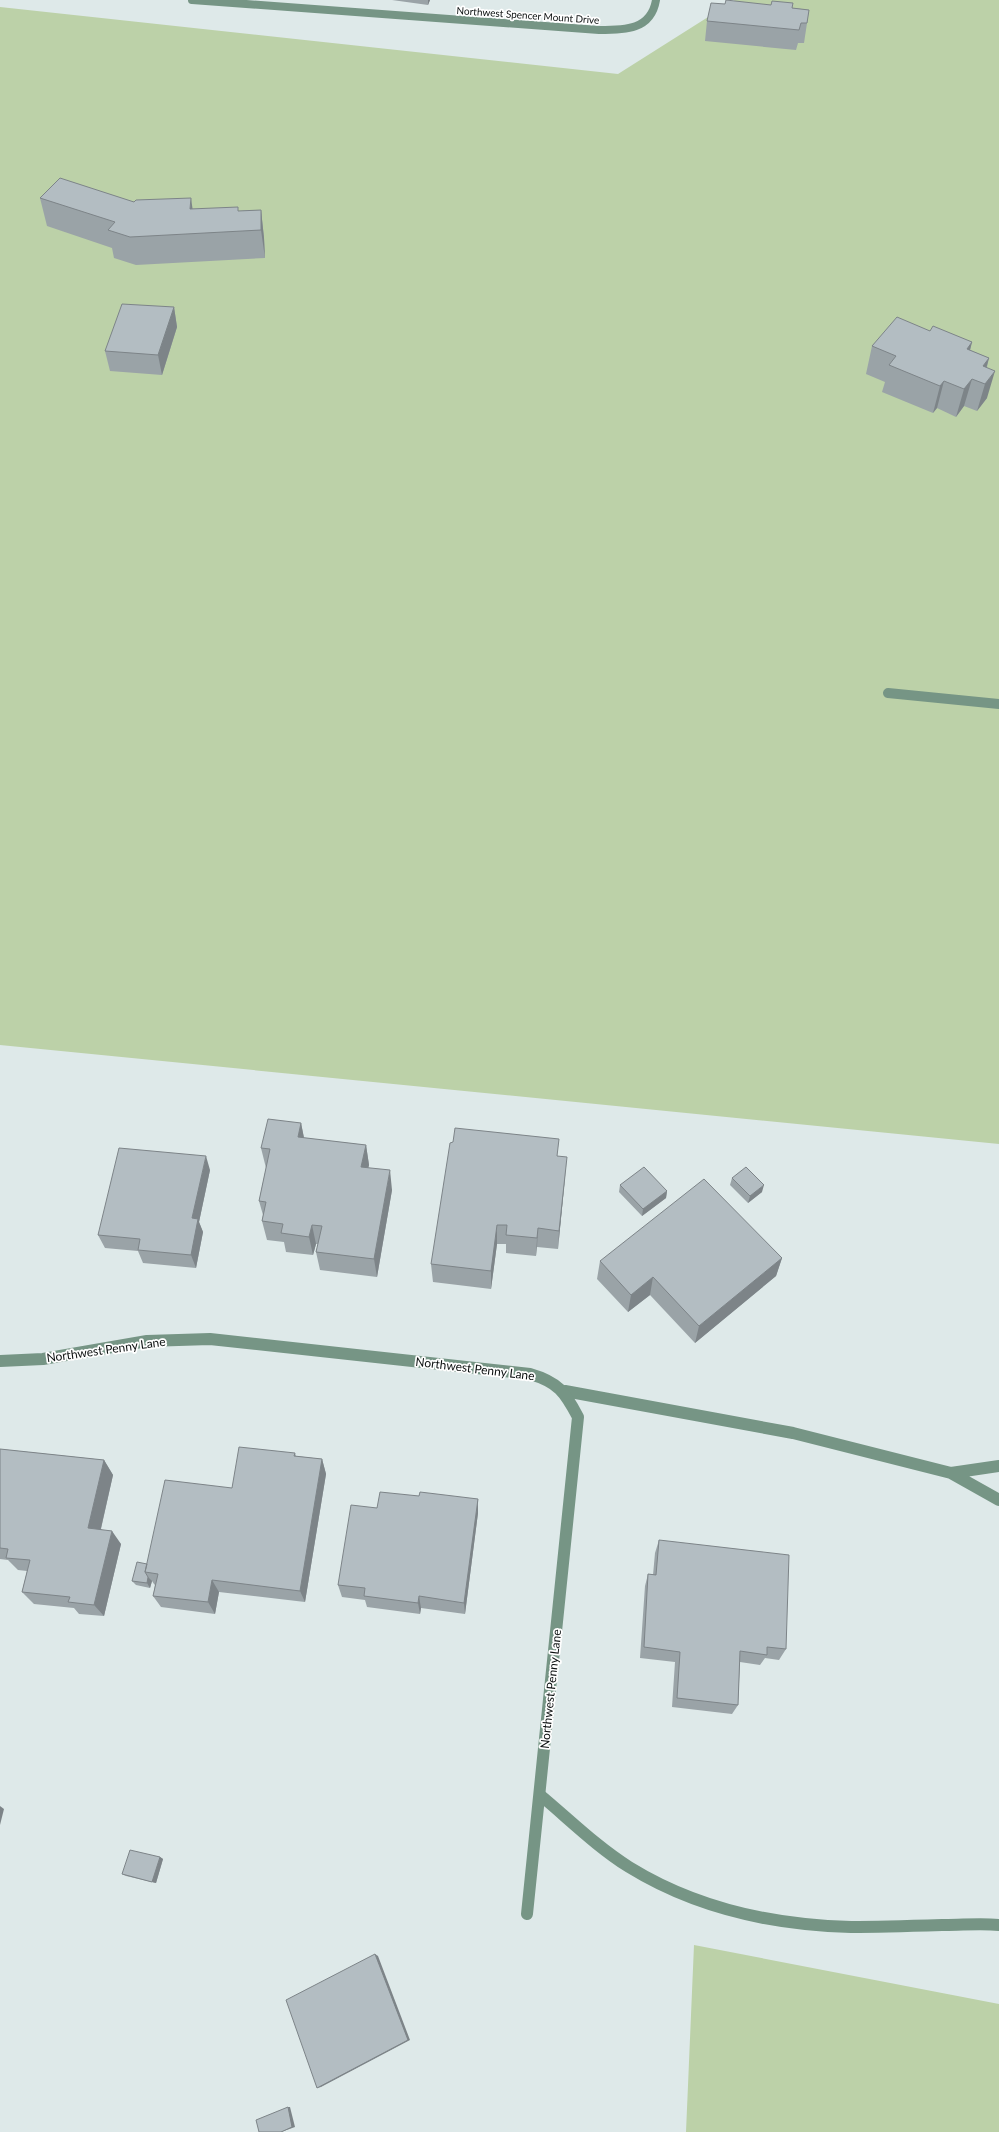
<svg xmlns="http://www.w3.org/2000/svg" width="999" height="2132" font-family="Lato,sans-serif">
	<style>
		.green { fill: #bcd1a8 }
		.lines { fill: none; stroke-linecap: round; stroke-linejoin: round }
		.service { stroke: #769585; stroke-width: 12 }
		.minor-far2 { stroke: #769585; stroke-width: 8 }
		.minor-far1 { stroke: #769585; stroke-width: 10 }
		.minor { stroke: #769585; stroke-width: 12 }
		.wall { fill: #9aa3a7 }
		.shaded-wall { fill: #7d8488 }
		.building { fill: #b3bdc2; stroke: #7d8488 }
		.labels { text-anchor: middle; stroke-width: 3.5; stroke-linejoin: round; paint-order: stroke }
		.far-street-label { font-size: 10px; fill: #0b0f0f; stroke: #fff }
		.street-label { font-size: 12px; fill: #0b0f0f; stroke: #fff }
	</style>
	<rect width="100%" height="100%" fill="#dee9e9"/>
	<path class="green" d="M735,0H999V1144L0,1045V7L618,74Z
		M694,1945L999,2004V2132H686Z"/>
	<g class="lines">
		<path class="service" d="M565,1391L793,1433L951,1473L999,1500
			M951,1473L999,1466
			M540,1795C569,1819 597,1847 629,1867C697,1909 772,1925 851,1927C882,1927 913,1926 945,1925C963,1925 981,1923 999,1925"/>
		<path class="minor-far2" d="M192,0L599,30C625,30 651,30 656,0"/>
		<path class="minor-far1" d="M888,693L999,704"/>
		<path class="minor" d="M0,1361L43,1359L147,1341L210,1339L530,1374C558,1382 565,1392 578,1417L527,1914"/>
	</g>
	<path class="wall" d="M392,0H430L428,5Z
		M725,4L771,5L809,10L804,43H798L796,50L705,41L707,21Z
		M40,198L134,202L192,209L238,211L261,210L264,238L265,258L136,265L114,258L112,248L47,226Z
		M174,307L177,327L162,375L110,371L105,351Z
		M930,331L972,342L970,350L989,358L987,367V398L977,411L964,406L956,417L937,408L933,413L882,392L885,382L866,374L872,346Z
		M301,1123L304,1138L366,1145L369,1165L368,1168L392,1190L377,1277L320,1270L316,1252L318,1244H316L313,1255L286,1252L284,1242L267,1240L262,1221L263,1215L259,1201L266,1168L261,1148Z
		M558,1156L565,1177L558,1249L537,1247L536,1256L506,1253V1244H497L491,1289L433,1282L431,1264Z
		M210,1170L199,1222L203,1232L196,1268L143,1263L138,1251L105,1248L98,1235Z
		M732,1178L762,1192L748,1203L730,1185Z
		M620,1185L667,1191L666,1198L642,1216L619,1192Z
		M782,1258L776,1276L695,1343L650,1295L628,1312L597,1279L600,1261Z
		M0,1449L104,1460L113,1475L101,1529L121,1544L104,1616L79,1614L74,1608L34,1604L22,1592L27,1571L18,1570L8,1560L0,1559Z
		M295,1453L296,1456L322,1459L326,1474L305,1602L219,1592L215,1614L161,1607L153,1596L155,1585L154,1584L152,1581L150,1588L136,1585L132,1581L147,1564L232,1488Z
		M419,1496L478,1499V1513L465,1614L421,1608L420,1614L367,1607L365,1600L342,1597L338,1585L377,1508Z
		M659,1540L786,1649L779,1660L765,1658L760,1665L740,1662L738,1705L732,1714L672,1707L675,1662L640,1658L645,1586L648,1574L653,1575L655,1553Z
		M160,1857L163,1859L156,1883L126,1876L122,1874Z"/>
	<path class="shaded-wall" d="M428,0H430L428,5Z
		M191,198L195,226L190,209Z
		M261,210L264,238L265,258L261,230Z
		M174,307L177,327L162,375L158,355Z
		M972,342L965,370L967,349Z
		M989,358L982,383L983,366Z
		M995,371L987,398L977,411L985,384Z
		M972,379L964,406L956,417L964,389Z
		M944,381L937,408L933,413L940,386Z
		M301,1123L305,1143L298,1137Z
		M366,1145L369,1165L364,1186L361,1167Z
		M206,1156L210,1170L199,1222L203,1232L196,1268L191,1255L192,1218Z
		M567,1157L565,1177L558,1249L559,1231Z
		M390,1170L392,1190L377,1277L374,1259Z
		M764,1185L762,1192L748,1203L750,1196Z
		M667,1191L666,1198L642,1216L643,1209Z
		M312,1225L316,1244L313,1255L309,1237Z
		M497,1225V1244L491,1289V1271Z
		M538,1228L537,1247L536,1256L537,1238Z
		M782,1258L776,1276L695,1343L699,1326Z
		M653,1277L650,1295L628,1312L631,1295Z
		M322,1459L326,1474L305,1602L300,1591Z
		M104,1460L113,1475L98,1541L88,1528Z
		M478,1499V1513L465,1614L464,1603Z
		M112,1531L121,1544L104,1616L94,1605Z
		M148,1577L152,1581L150,1588L147,1583Z
		M212,1580L219,1592L215,1614L208,1602Z
		M419,1596L421,1608L420,1614L418,1603Z
		M0,1806L4,1809L0,1825Z
		M160,1857L163,1859L156,1883L152,1882Z
		M375,1954L378,1956L410,2040L321,2087L317,2088Z
		M288,2107H290L295,2127L281,2132Z"/>
	<path class="building" d="M726,0L771,5L772,1L793,3L792,8L809,10L807,23H801L799,30L707,21L711,3L725,4Z
		M60,178L134,202L136,200L191,198L190,209L238,207V211L261,210V230L130,237L108,230L115,222L40,198Z
		M122,304L174,307L158,355L105,351Z
		M897,317L930,331L933,326L972,342L967,349L989,358L983,366L995,371L985,384L972,379L964,389L944,381L940,386L889,365L896,356L872,346Z
		M268,1119L301,1123L298,1137L366,1145L361,1167L390,1170L374,1259L316,1252L322,1226L312,1225L309,1237L281,1233L283,1224L262,1221L266,1202L259,1201L270,1149L261,1148Z
		M455,1128L559,1139L557,1156L567,1157L559,1231L538,1228L537,1238L506,1235L507,1225H497L491,1271L431,1264L450,1143L453,1142Z
		M119,1148L206,1156L192,1218L198,1219L191,1255L138,1250L140,1239L98,1235Z
		M644,1167L667,1191L643,1209L620,1185Z
		M746,1167L764,1185L750,1196L732,1178Z
		M704,1179L782,1258L699,1326L653,1277L631,1295L600,1261Z
		M239,1447L295,1453L294,1456L322,1459L300,1591L212,1580L208,1602L153,1596L158,1574L145,1572L165,1480L232,1488Z
		M0,1449L104,1460L88,1528L112,1531L94,1605L68,1602L70,1597L22,1592L30,1560L6,1558L8,1549L0,1548Z
		M380,1492L419,1496L420,1492L478,1499L464,1603L419,1596L418,1603L364,1596L365,1588L338,1585L351,1505L377,1508Z
		M659,1540L789,1555L786,1649L767,1647V1655L740,1651L738,1705L677,1698L680,1652L644,1647L648,1574L656,1575Z
		M137,1562L147,1564L145,1572L148,1577L147,1583L132,1581Z
		M130,1850L160,1857L152,1882L122,1874Z
		M375,1954L408,2040L317,2088L286,2000Z
		M288,2107L292,2127L281,2132H259L256,2120Z"/>
	<g class="labels">
		<g class="far-street-label">
			<text transform="translate(528 15) rotate(4)" y="4">Northwest Spencer Mount Drive</text>
		</g>
		<g class="street-label">
			<text transform="translate(106 1350) rotate(-8)" y="4">Northwest Penny Lane</text>
			<text transform="translate(475 1369) rotate(7)" y="4">Northwest Penny Lane</text>
			<text transform="translate(551 1689) rotate(-84)" y="4">Northwest Penny Lane</text>
		</g>
	</g>
</svg>
